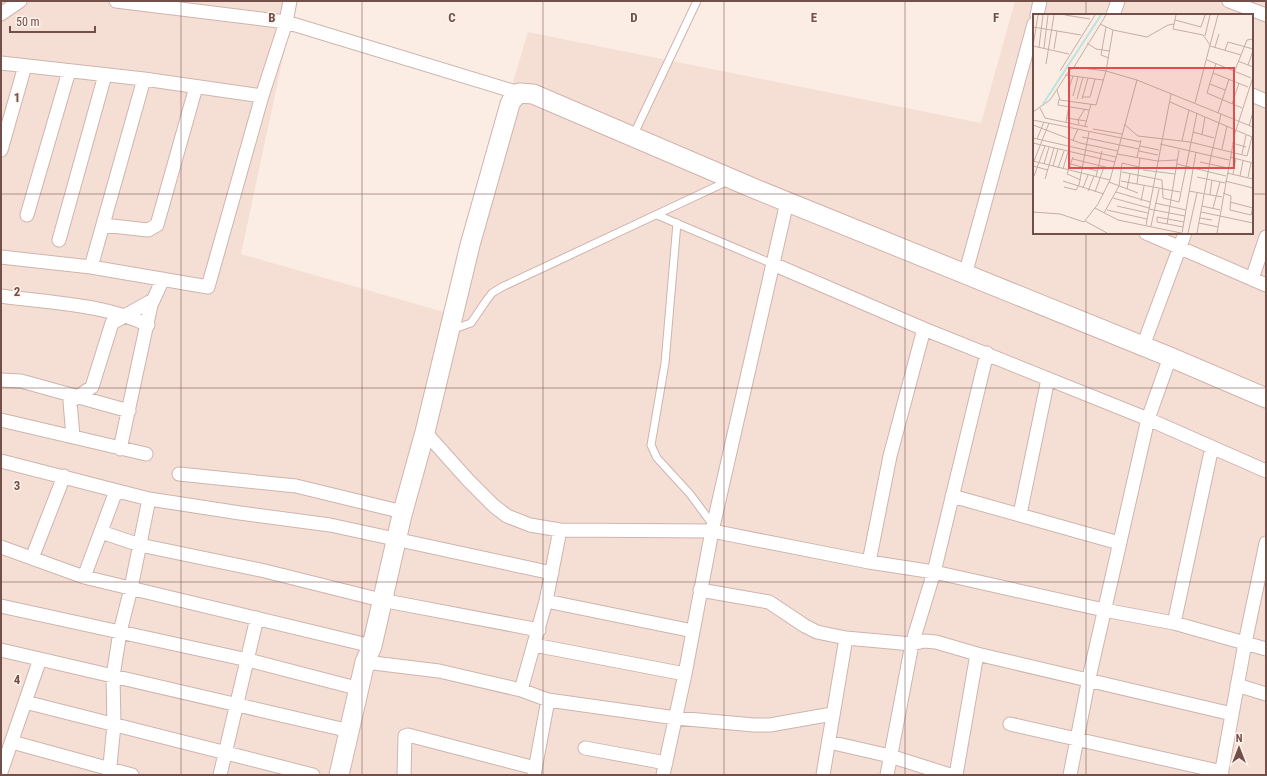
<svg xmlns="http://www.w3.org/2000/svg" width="1267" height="776" font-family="'Roboto Condensed',sans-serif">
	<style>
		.residential { fill: #f5dfd5; fill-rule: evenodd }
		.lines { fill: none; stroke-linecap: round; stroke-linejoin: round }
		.lane-casing { stroke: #ceb4ae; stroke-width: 9 }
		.street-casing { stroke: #ceb4ae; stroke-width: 15 }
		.secondary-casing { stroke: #d1b3ab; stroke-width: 21 }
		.lane { stroke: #fff; stroke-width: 7 }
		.street { stroke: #fff; stroke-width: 13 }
		.secondary { stroke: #fff; stroke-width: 19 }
		.grid { fill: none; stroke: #734f4a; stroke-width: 1; stroke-opacity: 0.55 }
		.inset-river { fill: none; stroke: #b9e4e0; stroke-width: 2 }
		.inset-road { fill: none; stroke: #c5aea6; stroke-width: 1 }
		.view { fill: #e14d4f; fill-opacity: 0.15; stroke: #e14d4f; stroke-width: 2 }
		.inset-edge { fill: none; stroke: #734f4a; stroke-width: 2 }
		.grid-label { font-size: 13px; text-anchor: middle; font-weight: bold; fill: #734f4a; stroke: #fef1ea; stroke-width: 3; stroke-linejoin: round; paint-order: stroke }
	</style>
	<rect width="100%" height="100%" fill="#fbede4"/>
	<path class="residential" d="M1,1H295L241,254L444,312L528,32L981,123L1015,1H1266V775H1ZM1034,15H1252V233H1034Z"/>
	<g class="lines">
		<defs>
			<path id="lane" d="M633,136L697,1
				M657,215L773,264
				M677,223L665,363L651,445L657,458L690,494L713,525
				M451,330L471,323L486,301L492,293L502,287L728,181"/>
			<path id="street" d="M116,1L286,22L519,93
				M1229,1L1266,15
				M1,14L20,1
				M1037,15L1040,1
				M1113,15L1118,1
				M1,63L144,79L262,96
				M1252,95L1266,101
				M1,150L25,66
				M27,215L69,71
				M103,225L148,230L157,225L196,87
				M1146,233L1266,285
				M59,240L105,75
				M1,257L91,267L208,287L262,96L286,22L290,1
				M773,264L924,329L1148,419L1266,471
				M91,267L144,79
				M965,275L1034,24
				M1252,279L1266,237
				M1,296C50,303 103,304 148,325
				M1143,346L1185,233
				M1,380L21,381L129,411
				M1,420L146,454
				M425,432L468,480L494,506L507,516L530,525L560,530L712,531L869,562L934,572L1104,610L1174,623L1266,649
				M73,436L70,402L92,387L112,323L153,300
				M120,449L151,305L163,279
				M1,461L149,499L240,513L330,525L552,573
				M179,474L296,486L403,512
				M952,496L1119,543
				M1020,514L1048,379
				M101,532L140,545L265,571L381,600L539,630
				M1,547L84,577L372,646
				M32,558L64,476
				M869,562L890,456L924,329
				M84,577L116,491
				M700,590L769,602L805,626L817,632L846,638L912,644L924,641L936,642L977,654L1232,714
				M546,601L693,631
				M1,606L248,660L360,689
				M1174,623L1212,447
				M534,645L685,674
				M1,650L350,731
				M365,662L439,671L521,690L548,700L676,718L754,725H770L832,714
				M1237,685L1266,694
				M521,690L546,601L560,530
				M25,702L313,775
				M1010,724L1222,772
				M12,742L132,775
				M829,742L890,756L950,775
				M585,748L666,763
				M1,772L40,659
				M109,775L114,725L113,676L120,632L131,588L149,499
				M220,775L257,618
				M404,775L405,736L408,735L535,768
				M534,775L548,700
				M663,775L685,674L712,531L787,202
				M823,775L846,638
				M887,775L912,644L934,572L987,353
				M956,775L977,654
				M1070,775L1089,678L1148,419L1170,357
				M1221,775L1245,643L1266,543"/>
			<path id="secondary" d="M339,775L365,662L372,646L402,515L425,432L470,245L510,104L512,100L519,93L533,94L753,188L1170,357L1266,398"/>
		</defs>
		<use href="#lane" class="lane-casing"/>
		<use href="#street" class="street-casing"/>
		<use href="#secondary" class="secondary-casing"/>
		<use href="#lane" class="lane"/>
		<use href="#street" class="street"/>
		<use href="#secondary" class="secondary"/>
	</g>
	<path class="grid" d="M181,1V775M362,1V775M543,1V775M724,1V775M905,1V775M1086,1V15M1,194H1034M1252,194H1266M1086,233V775M1,388H1266M1,582H1266"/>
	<g transform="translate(1033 14)">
		<rect width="220" height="220" fill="#fbede4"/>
		<path class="inset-river" d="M10,90L68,1"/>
		<path class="inset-road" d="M32,1L57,5M143,1L140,15L170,21L177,31L162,89M142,6L168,13L172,1M67,10L80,16L114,23L135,11L141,10M0,13L48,21M73,13L68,41L76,44M172,22L177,1M54,29L63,35L77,37M177,31L185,1M0,32L36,40M0,32L5,1M177,32L208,41M6,33L10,1M182,33L186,20M11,34L15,1M21,35L24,17M192,36L195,28L220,35M174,46L218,64M205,47L220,53M183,49L174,79L209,94M13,50L21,1M215,51L220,37M41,53L73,1M202,56L214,26L220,25M27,57L62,1M180,59L215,73M32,61L70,66M177,70L192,76M24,76L27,86L63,91L73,57L80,16M35,77L40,62M40,82L45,63M50,83H57L62,65M26,85L25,91L56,96M44,85L50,63M49,85L55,64M137,88L219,123M199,90L206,69M7,94L12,104L55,113M0,98L17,86L36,57L41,53L73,57L104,66M185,99L196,65M34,104L53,107M0,106L108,128M33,108L36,91M46,110L45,106L52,95M91,110L105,122L157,128L214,142L219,123M0,111L47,129L85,137M52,112L58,90M216,112L220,98M60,115L89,120M160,118L181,124M169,120L172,103M49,123L106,135M0,124L83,143M4,125L11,108M40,126L45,115M149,127L156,96M0,129L82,148M199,129L213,133M127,130L196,146M107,132L126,136M189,135L194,112M106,137L125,141M84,140L124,147L144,146M209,140L213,121M40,143L34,160L48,166M104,143L108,126M197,143L220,149M40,145L80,155M0,147L77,166M1,147L16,109M167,148L195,154M11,150L16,133M38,150L64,157M144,150L193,162M0,152L15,156M20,152L25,135M25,154L31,137M30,155L35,138M110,156L142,160M89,158L129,166L130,184L146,188L164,99M194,159L220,165M200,160L203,144M1,162L12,132M207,162L210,147M63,163L69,137M164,163L192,169M215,163L218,149M12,165L21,134M30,167L71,180M88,167L147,178M192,167L220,174M76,168L105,179M104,170L107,144M31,173L43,176L46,171L56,118M50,174L55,161M94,175L97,160M55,177L61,162M156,177L189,183M62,178L71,153M83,178L117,188M190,179L198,182L197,196L218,201L220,193M177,181L179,166M80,184L116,194M108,187L111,172M197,188L220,194M122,189L153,196M84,192L115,199M169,192L187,196M62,194L85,206L148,219M180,194L187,168M116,195L152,202M74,196L114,205M0,198L27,200L51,208L65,190L77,166L104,66L220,113M168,198L220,209M71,199L86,172L89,149L106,153M167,204L179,206M52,207L74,219M166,209L185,213M134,210L146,136M113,211L138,80M118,212L126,175M150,213L124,208V203L151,208M149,219L163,138M155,219L164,179M164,219L178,142L188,100M184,219L202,119L220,63"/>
		<path class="view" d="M36,54H201V154H36Z"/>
		<rect width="220" height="220" class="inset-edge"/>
	</g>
	<g class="grid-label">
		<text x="272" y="22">B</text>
		<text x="452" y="22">C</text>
		<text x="634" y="22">D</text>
		<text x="814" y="22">E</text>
		<text x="996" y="22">F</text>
		<text x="17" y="102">1</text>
		<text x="17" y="296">2</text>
		<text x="17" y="490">3</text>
		<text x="17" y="684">4</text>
	</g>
	<rect width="1267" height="776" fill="none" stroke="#734f4a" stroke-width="4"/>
	<g transform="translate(1239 748)" stroke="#fef1ea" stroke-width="3" paint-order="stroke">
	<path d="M0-3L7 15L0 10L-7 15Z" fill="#734f4a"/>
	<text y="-6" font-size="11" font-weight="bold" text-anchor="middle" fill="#734f4a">N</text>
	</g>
	<path d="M10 26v6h85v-6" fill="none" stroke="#734f4a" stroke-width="2"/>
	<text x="16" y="26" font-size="12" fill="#734f4a" stroke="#fef1ea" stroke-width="3" paint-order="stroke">50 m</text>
</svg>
